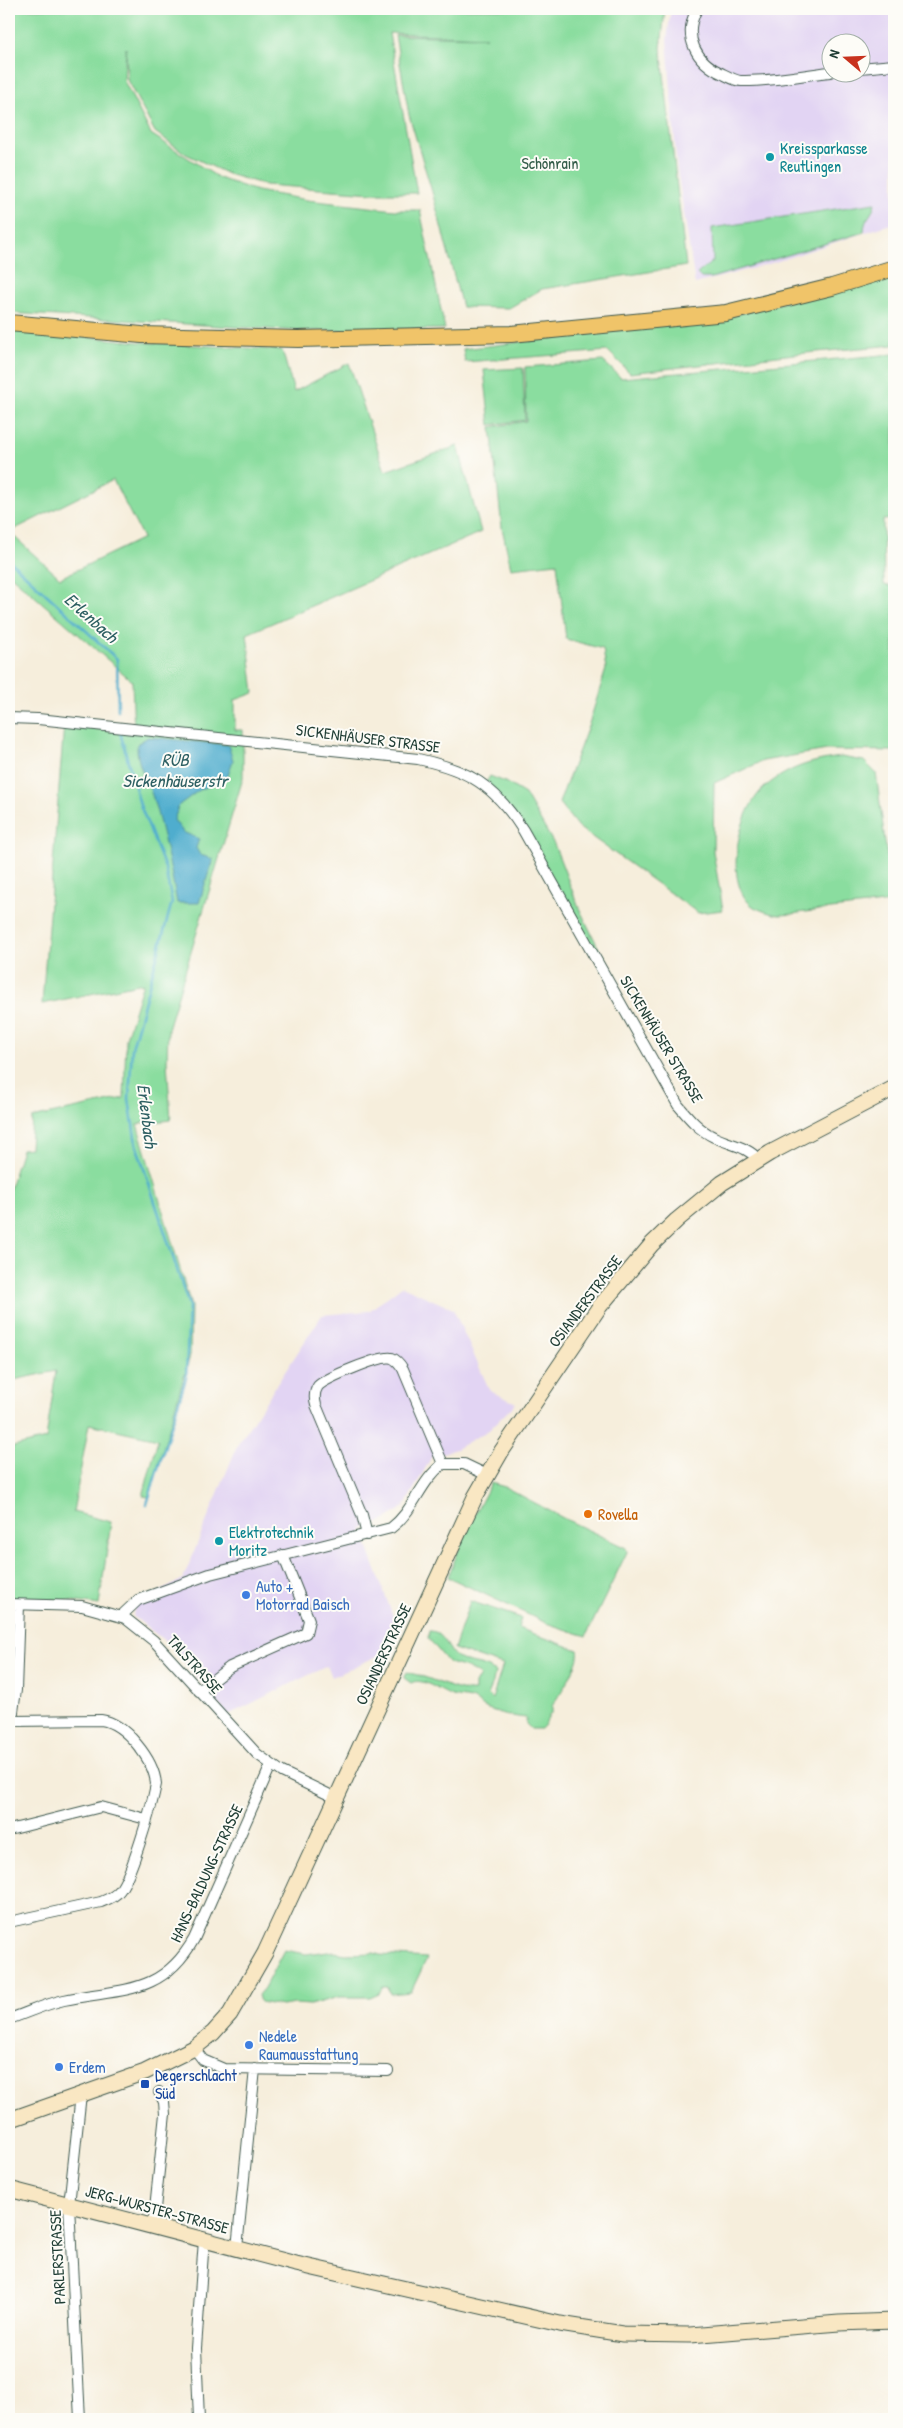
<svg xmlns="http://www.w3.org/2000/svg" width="903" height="2428" font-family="'Patrick Hand',sans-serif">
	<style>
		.built { fill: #e2d4f3; fill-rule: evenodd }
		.green { fill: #8add9f; stroke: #548d6a; fill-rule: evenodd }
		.water { fill: #4fadce; stroke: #377581 }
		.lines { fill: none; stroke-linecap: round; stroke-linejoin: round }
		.stream { stroke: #4fadce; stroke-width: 2.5 }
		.street-casing { stroke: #3f584d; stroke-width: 12 }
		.secondary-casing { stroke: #3f584d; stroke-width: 17 }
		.primary-casing { stroke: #3f584d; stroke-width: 18 }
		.street { stroke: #fff; stroke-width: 10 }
		.secondary { stroke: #f9e7c3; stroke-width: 15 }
		.primary { stroke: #f0c469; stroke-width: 16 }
		.culture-dot { fill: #0f9aa8; stroke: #fdfcf7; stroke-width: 2 }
		.food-dot { fill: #e8710a; stroke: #fdfcf7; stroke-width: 2 }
		.shop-dot { fill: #3f7fe0; stroke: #fdfcf7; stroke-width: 2 }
		.transit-dot { fill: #1a4fb4; stroke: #fdfcf7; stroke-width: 2 }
		.labels { text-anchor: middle; stroke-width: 4; stroke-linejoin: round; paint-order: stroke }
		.culture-label { font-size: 16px; fill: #0d838f; stroke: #fdfcf7; text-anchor: start }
		.park-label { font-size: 16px; fill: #345d49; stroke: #fdfcf7 }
		.street-label { font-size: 16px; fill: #1f3d34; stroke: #fdfcf7 }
		.food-label { font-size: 16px; fill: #c56008; stroke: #fdfcf7; text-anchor: start }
		.shop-label { font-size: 16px; fill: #366cbe; stroke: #fdfcf7; text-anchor: start }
		.transit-label { font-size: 16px; fill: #164399; stroke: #fdfcf7; text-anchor: start }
		.water-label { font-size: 18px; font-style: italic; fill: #2d5f62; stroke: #fdfcf7 }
	</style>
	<rect width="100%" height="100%" fill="#fdfcf7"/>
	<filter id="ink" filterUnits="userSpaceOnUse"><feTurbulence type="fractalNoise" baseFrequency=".02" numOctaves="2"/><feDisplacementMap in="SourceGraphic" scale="10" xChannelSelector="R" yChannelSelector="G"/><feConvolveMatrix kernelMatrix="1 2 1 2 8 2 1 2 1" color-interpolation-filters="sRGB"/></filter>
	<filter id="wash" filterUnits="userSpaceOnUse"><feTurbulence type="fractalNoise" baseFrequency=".0096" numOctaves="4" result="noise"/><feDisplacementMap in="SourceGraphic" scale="20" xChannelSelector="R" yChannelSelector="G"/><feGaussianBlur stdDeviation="1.12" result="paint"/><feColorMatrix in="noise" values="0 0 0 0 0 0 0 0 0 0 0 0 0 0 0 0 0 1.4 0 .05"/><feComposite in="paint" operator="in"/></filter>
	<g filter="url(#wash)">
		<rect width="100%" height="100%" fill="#f6eedc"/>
		<path class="built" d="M671,9H894V223L772,263L695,284L677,168L667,39ZM830,42H860V72H830Z
			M402,1286L453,1309L490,1391L516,1403L489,1430L456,1449L432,1456L404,1507L384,1521L361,1529L399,1633L390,1650L332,1677L327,1666L228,1715L170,1645L133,1616L135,1605L183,1579L238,1444L322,1315L369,1311Z"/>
		<path class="green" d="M9,9H665L661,48L686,266L542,289L509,308L462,307L433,195L409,115L395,35L486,37L389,33L417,193H372L266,185L228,174L186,154L155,132L127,80L126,48L124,81L151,134L219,178L257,191L307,200L395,210H420L445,329L300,331L9,313Z
			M875,203C873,216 864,217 864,232L711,278H701L697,274L713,261L712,228Z
			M894,274V345L795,354L630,373L608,351L465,362L463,349L727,317Z
			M9,329L138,342L282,350L294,392L349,363L385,471L458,446L481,532L247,634L254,693L235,700V730H243V778L168,1029L167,1062L171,1120L137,1124L191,1306L190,1356L149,1497L143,1496L158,1439L89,1424L73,1512L111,1522L99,1605L71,1601L9,1600V1448L46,1439L56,1371L9,1381V1191L22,1149L30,1148L32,1118L124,1098L126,1038L143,983L42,1004L64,724L134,733L132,681L9,574ZM113,480L143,538L60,578L9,532Z
			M894,354V519L883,520L884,585L894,587V751L827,750L763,761L714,783L713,851L723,910L698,913L578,827L559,803L589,724L606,669L603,649L566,639L557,563L511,568L502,528L491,427L526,421L525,367L603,361L621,378Z
			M523,368L525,420L490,425L484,370Z
			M841,757L864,761L876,773L893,902C866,905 840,908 813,911C802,912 791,915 780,915C773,915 760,910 754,907C721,885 739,808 765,787C789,767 811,761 841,757Z
			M490,776L505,782L525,794L554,844L579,908L599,949L603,971L523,829L485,784Z
			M491,1483L505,1487L563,1518L626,1548L627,1552L586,1636L546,1623L448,1577L466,1531Z
			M470,1601L521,1618L518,1628L578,1650C582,1662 559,1695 552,1706V1712C547,1717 547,1724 541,1729H531L526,1724V1718C513,1717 500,1713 488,1709C482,1707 477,1701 472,1699C467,1698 462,1698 457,1697C442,1695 425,1676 411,1683L404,1678L407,1673C429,1675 454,1693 475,1691V1684L480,1675L470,1669L449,1663L428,1638L429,1631C443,1630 447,1649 455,1656C466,1666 484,1662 495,1672L493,1683L488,1695L492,1699L503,1665L454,1649Z
			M284,1950L306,1954L328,1951L346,1954L374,1953L380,1955L427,1958L411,1992L390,1994L388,1987H383L379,1993L370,1997H338L310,2005L295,2004L282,2006L260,2002L258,1995L264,1988Z"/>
		<path class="water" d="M148,737L228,745L233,760L228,776L198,791L179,805L174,820L183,832L199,839L196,848L200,855L213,859L199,903H177C171,868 163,833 153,798C147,779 136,764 137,744Z"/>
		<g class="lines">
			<path class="stream" d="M9,560L117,659L118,711
				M120,732L140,805L165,868L172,902L132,1048L129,1099L136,1144L189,1306L186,1378L147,1504"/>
		</g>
	</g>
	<g filter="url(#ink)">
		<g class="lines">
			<defs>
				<path id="street" d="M697,9C682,37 696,62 723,74C729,77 736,81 741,81C769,82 802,75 830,72
					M860,68L894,65
					M9,718L38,719L418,759C469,770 494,785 523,830L678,1105C689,1118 699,1130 714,1137C730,1145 747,1146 759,1160
					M367,1535L362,1515L316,1405C314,1398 314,1392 318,1386C326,1378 381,1355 392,1358C397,1360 400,1364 403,1369L443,1464
					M9,1604L82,1606L125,1618L154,1641L257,1754L282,1772L336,1798
					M121,1616L138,1600L210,1574L391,1528C414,1511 420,1481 443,1464H464L487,1475
					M199,1691L230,1667L306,1633L309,1620L283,1555
					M9,1741L16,1690L19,1605
					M9,1830L101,1807L146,1819
					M9,1922L101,1902C108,1899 115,1897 120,1890C132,1874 152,1806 156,1784C154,1760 125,1723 101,1720L12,1721
					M9,2019C27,2013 45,2004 64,2000C119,1988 161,1997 194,1939L271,1765
					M194,2048L203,2060L224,2069L388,2071
					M153,2227L165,2114L164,2102L159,2092
					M237,2248L255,2069
					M80,2419L69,2205L81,2094
					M199,2419L196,2348L204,2240"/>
				<path id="secondary" d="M9,2120L145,2072L194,2048L213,2033L230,2014L265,1953L475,1497L501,1452L600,1306L652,1244L677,1220L722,1183L770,1153L894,1088
					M9,2189L296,2264L560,2324L623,2334L690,2335L839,2323L894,2321"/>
				<path id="primary" d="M9,323L142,335L298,339L511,334L726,313L832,287L894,268"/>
			</defs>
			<use href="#street" class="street-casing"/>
			<use href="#secondary" class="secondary-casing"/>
			<use href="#primary" class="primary-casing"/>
			<use href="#street" class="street"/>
			<use href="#secondary" class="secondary"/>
			<use href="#primary" class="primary"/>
		</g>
	</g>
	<g class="culture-dot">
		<circle cx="770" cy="157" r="5"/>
		<circle cx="219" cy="1541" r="5"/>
	</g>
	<circle class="food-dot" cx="588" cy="1514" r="5"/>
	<g class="shop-dot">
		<circle cx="246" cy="1595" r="5"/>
		<circle cx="249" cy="2045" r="5"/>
		<circle cx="59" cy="2067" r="5"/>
	</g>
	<rect class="transit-dot" x="140" y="2079" width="10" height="10" rx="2.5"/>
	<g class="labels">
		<g class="culture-label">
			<text x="780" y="154">Kreissparkasse<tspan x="780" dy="18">Reutlingen</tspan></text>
			<text x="229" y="1538">Elektrotechnik<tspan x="229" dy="18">Moritz</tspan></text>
		</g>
		<g class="park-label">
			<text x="550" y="169">Schönrain</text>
		</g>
		<g class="street-label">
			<text transform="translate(368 738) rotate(7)" y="6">SICKENHÄUSER STRASSE</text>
			<text transform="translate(662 1039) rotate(59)" y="6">SICKENHÄUSER STRASSE</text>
			<text transform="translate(585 1301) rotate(-53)" y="6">OSIANDERSTRASSE</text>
			<text transform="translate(383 1654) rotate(-65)" y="6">OSIANDERSTRASSE</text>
			<text transform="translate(195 1664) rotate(48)" y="6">TALSTRASSE</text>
			<text transform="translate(206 1873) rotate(-65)" y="6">HANS-BALDUNG-STRASSE</text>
			<text transform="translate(157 2209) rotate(15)" y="6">JERG-WURSTER-STRASSE</text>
			<text transform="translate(57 2257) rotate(-93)" y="6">PARLERSTRASSE</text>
		</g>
		<g class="food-label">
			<text x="598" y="1520">Rovella</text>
		</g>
		<g class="shop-label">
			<text x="256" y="1592">Auto +<tspan x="256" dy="18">Motorrad Baisch</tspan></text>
			<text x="259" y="2042">Nedele<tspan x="259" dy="18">Raumausstattung</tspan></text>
			<text x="69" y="2073">Erdem</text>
		</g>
		<g class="transit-label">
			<text x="155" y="2081">Degerschlacht<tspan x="155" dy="18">Süd</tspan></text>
		</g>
		<g class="water-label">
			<text transform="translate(91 618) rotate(42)" y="6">Erlenbach</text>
			<text x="175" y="766">RÜB<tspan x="175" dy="21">Sickenhäuserstr</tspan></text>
			<text transform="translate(147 1116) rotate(83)" y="6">Erlenbach</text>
		</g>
	</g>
	<rect width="903" height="2428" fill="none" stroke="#fdfcf7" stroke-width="30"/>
	<g transform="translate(846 58) rotate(289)"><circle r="24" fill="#fdfcf7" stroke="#a4b0a9"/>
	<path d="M0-4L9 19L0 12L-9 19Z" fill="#c8321e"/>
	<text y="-8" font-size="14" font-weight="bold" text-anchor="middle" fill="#1f3d34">N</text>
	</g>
</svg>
